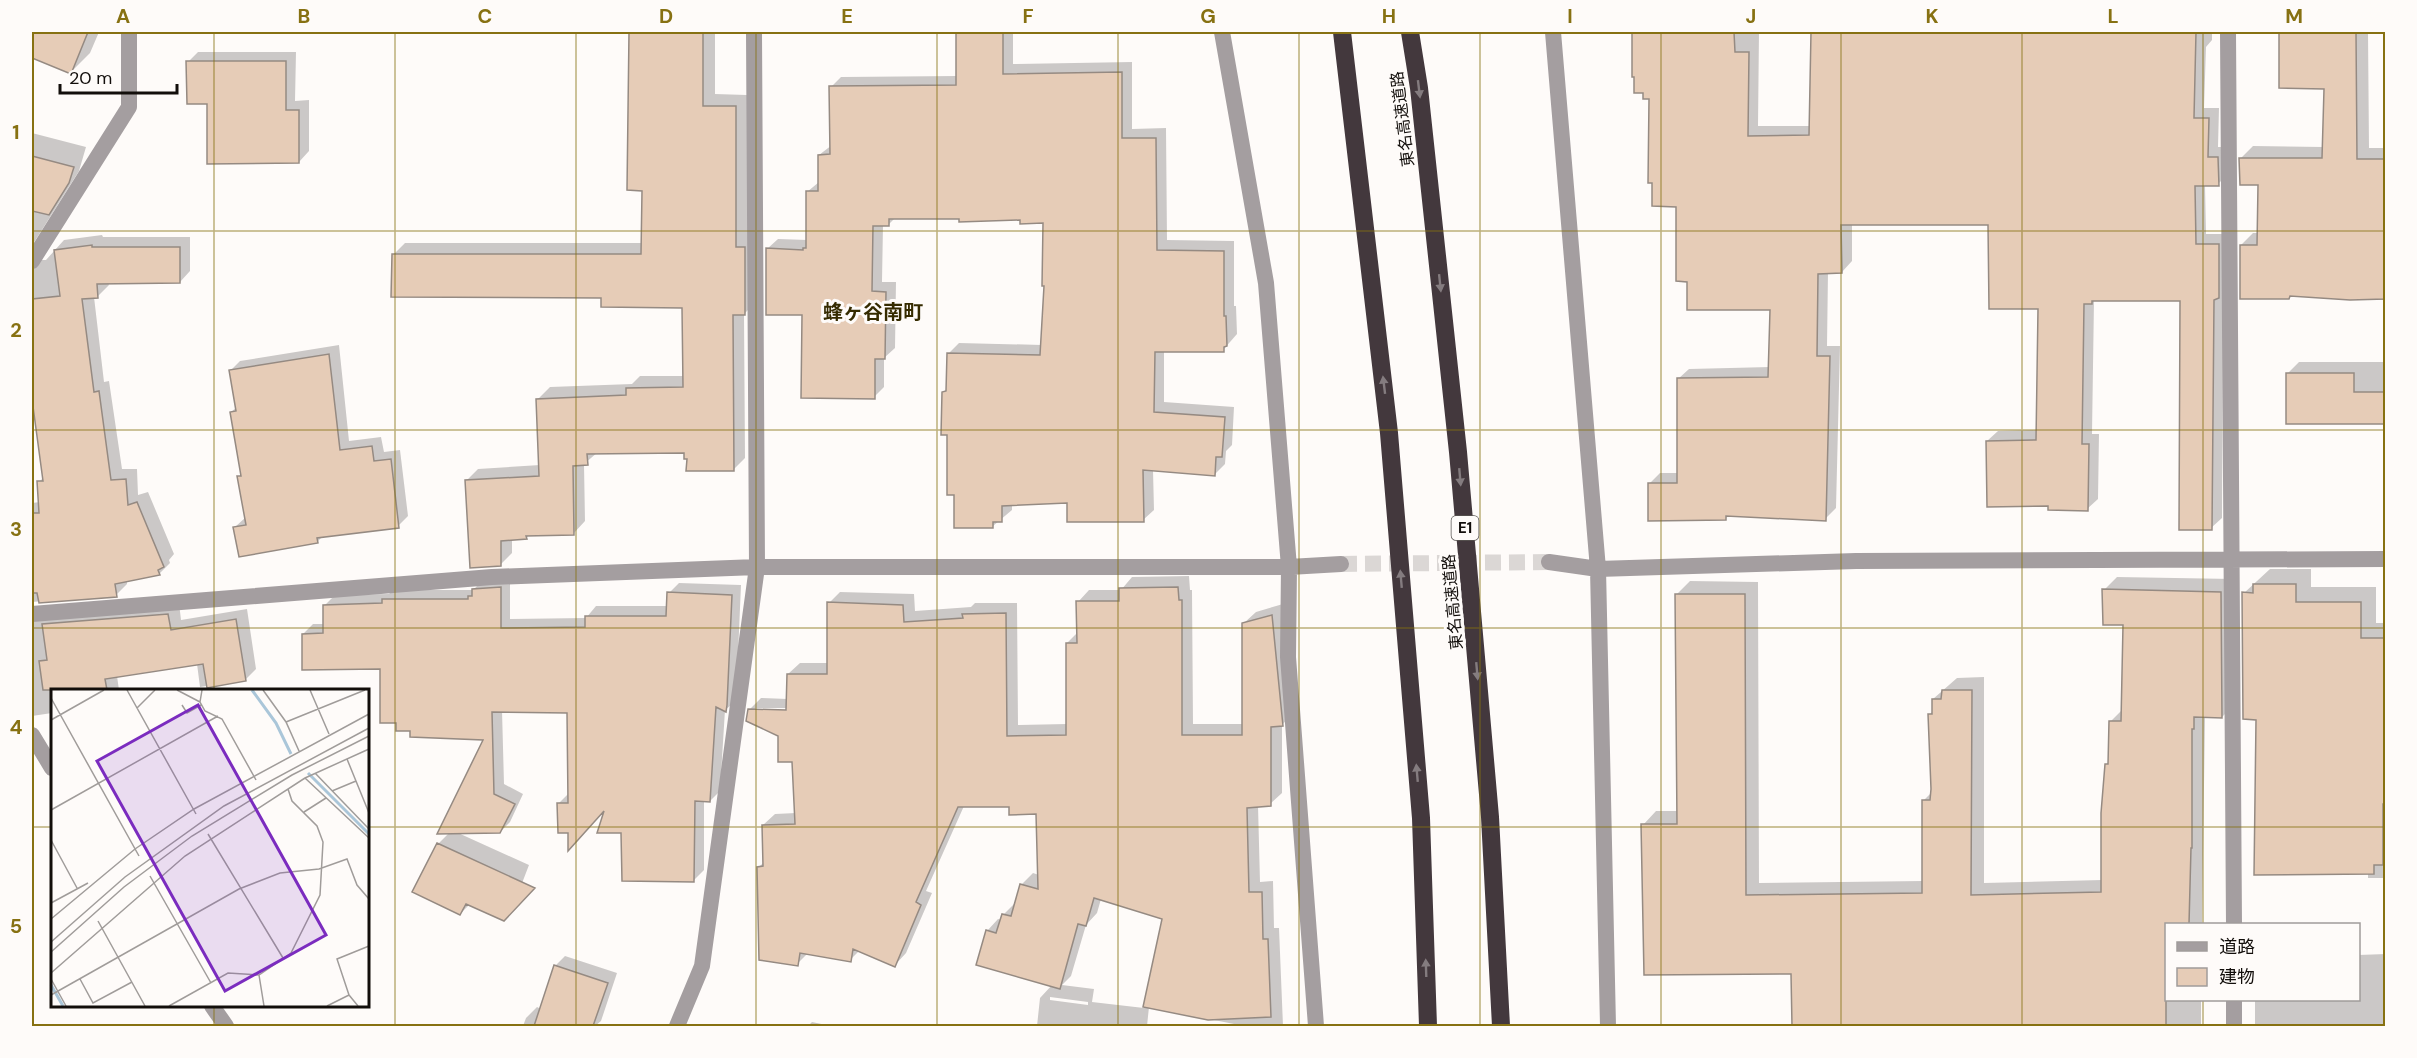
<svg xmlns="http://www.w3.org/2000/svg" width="2417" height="1058" font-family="'DM Sans','Noto Sans JP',sans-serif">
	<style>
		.shadow { fill: #0003; fill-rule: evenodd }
		.building { fill: #e6ccb7; stroke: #958a82; stroke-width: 1.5 }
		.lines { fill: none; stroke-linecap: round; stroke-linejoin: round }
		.minor-tunnel { stroke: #dbd7d5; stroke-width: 16; stroke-dasharray: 16 8; stroke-linecap: butt }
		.minor { stroke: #a49ea0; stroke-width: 16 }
		.motorway { stroke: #43383d; stroke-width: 18 }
		.oneway { fill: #847c7f }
		.grid { fill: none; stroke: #877112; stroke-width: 1.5; stroke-opacity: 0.55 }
		.labels { text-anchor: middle; stroke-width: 6; stroke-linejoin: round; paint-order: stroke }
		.shield { fill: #fefbf9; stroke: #595552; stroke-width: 1.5 }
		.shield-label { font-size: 15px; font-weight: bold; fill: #120e0b }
		.street-label { font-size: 16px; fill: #120e0b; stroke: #fefbf9 }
		.quarter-label { font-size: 20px; font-weight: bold; fill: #352b00; stroke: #fefbf9 }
		.inset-river { fill: none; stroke: #aac6d9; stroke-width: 3 }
		.inset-road { fill: none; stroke: #a09c9a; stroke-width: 1.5 }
		.view { fill: #7b2cbf; fill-opacity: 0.15; stroke: #7b2cbf; stroke-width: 3 }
		.inset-edge { fill: none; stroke: #120e0b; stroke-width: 3 }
		.neatline { fill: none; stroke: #877112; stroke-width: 2 }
		.grid-label { font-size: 20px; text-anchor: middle; font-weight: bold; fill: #877112 }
	</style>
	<rect width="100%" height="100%" fill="#fefbf9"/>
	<path class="shadow" d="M32,32H99L90,53L71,72L32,56Z
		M630,32H715V94L747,95L756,302L744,314L745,458L733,470L688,457L685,452H598L584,464L585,521L574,533L529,535L526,538H512V553L500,565L466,481L478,469L540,465L538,399L550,387L632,384L640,376H684V307L603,297L393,255L405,243H643L644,189H629Z
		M957,32H1013V64L1132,62V129L1166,128L1167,240L1234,241V306H1236L1237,334L1223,350L1164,351V402L1234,407L1232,445L1226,451L1225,464L1214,475L1153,470L1154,510L1143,520L1068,501L1012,504V510L993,526L956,494L943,393L948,388L949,353L959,343L1042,345L1046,285L1044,222L1021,219L895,218L888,225H883L882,282H896L895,348L884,358V387L874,397L804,314L767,249L778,239L808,240L807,192L819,182V155L832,145L831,87L841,77L957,76Z
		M1635,32H1759L1758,126H1811L1813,33L1805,32H2212V40L2206,47L2204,108H2219L2218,147H2228V174L2218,184L2205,185L2206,234H2229L2223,292L2222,518L2211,528L2182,299L2094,300L2092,434H2099L2098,499L2087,509L2050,505L1987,441L1998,431L2037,430L2039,308L1990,223L1852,224V261L1842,272H1828L1827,346H1840L1836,508L1825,519L1729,515L1725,519L1649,484L1660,473H1679L1678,379L1689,369L1770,367L1771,308L1688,280L1678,205L1633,35Z
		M2281,32H2368L2369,148H2386V300L2292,295L2289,298L2241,245L2253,233H2258L2260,184L2241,158L2253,146L2324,147L2325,87H2281Z
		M198,52H296L295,101L309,100V151L299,162L208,102L188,62Z
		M32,133L86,147L79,171L33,244L38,260H46L64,240L102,235L103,237H190V271L180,282H108L109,285L98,296L94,297L104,382L109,381L122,469H137L138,495L148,492L174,554L169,560L170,563L159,574L127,580V584L116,595L32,602V604L38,613L179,603L181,620L247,609L256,669L245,680L200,687L197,664L117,676L119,690H52V713L32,716V503L40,502L39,482L44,477L32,387Z
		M339,345L349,441L381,437L384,452L400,450L408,516L398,526L323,536L317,542L235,527L246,517L239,477L242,474L231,412L237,407L231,370L240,361Z
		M2299,362H2386V422H2287V374Z
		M2270,569H2311V587H2376V623H2386V878H2368V873L2258,719L2244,593Z
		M1189,576L1190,590H1192L1193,724H1243L1244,623L1256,612L1283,604L1293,713L1282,725V793L1270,804L1258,805L1260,882L1273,881L1274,928H1279L1283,1026H1244L1149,1007L1147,1026H1037L1040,998L1052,985L987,931L998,919L1002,920L1003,915L1015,903L1021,885L1033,873L1039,875L1038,813L1011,806H964L926,891L932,893L906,953L895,965L860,950L850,960L808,953L797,964L759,867L764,862L763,825L775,814L796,813L794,760L780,735L749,710L761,698L788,699V674L800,663H829V603L840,592L914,594L915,611L971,607L975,603H1017L1018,725L1067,724V643L1078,632V602L1089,590H1121L1132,577ZM755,708H794V711H758ZM1101,899L1164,918L1144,1008L1092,1002L1094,989L1062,985L1071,976L1086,925L1097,913ZM1050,997L1088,1002V1005L1050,1000Z
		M2117,577L2234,579L2235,704L2222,717L2205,716L2202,924H2166V1000H2201V1026H1793L1792,973L1643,825L1656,811H1679L1676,595L1690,581L1758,582L1759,883L1923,881V801L1932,792L1929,715L1934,710L1933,699L1957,678L1984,677V883L2102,880L2106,765L2109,762L2111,721L2123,709L2125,624L2104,590Z
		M510,578V619L586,618L596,606H668L669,593L679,583L741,585L736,701L725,710L720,791L710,801L704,800V870L694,880L623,831L607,806L569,832L559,803L569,793V712L502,710L504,784L523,794L510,822L500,832H456L529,865L514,904H470L460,914L438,844L450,832L486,738L397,721L382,668L303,634L313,624H325V605L335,595L389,594L393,590H473L483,580Z
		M2386,954V1026H2255V1000H2358V955Z
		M565,956L617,973L601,1021L595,1026H523L526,1018L537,1007L541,1009L555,966Z
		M812,1022L831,1026H808Z"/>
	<path class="building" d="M32,32H88L71,74L32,58Z
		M629,32H703V106H736V247H745V315H733L734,471H686L687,459H684V453L587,454L588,465L573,466L574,535L526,536L527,539L501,541V566L470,568L465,480L539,476L536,399L626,395V388L683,387L682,308L601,307V298L391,297L392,254H641L642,191L627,190Z
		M956,32H1003V74L1122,72V138H1156L1157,250L1224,251V316H1226L1227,346L1224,347V352H1155L1154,412L1225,417L1222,457H1216L1215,476L1143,470L1144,522H1067V503L1002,506V522H993V528H954V495H947V435H941L942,392L946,391L947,353L1040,355L1044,286H1042L1043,223L1020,224V220L959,222V219H889V226H873L872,291L886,292L885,359H875V399L801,398L802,315H766V248L803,250V248H806V191H818V155L830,154L829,86L956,85Z
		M1632,32H1734L1735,52H1749L1748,136L1809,135L1811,32H2196L2194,118H2209L2208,157H2218L2219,186H2195L2196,244H2219V298L2214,300L2212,530H2179L2180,301H2092V304H2084L2082,444H2089L2088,511L2048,510V506L1987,507L1986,441L2036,440L2038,309H1989L1988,225H1841L1842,273L1818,274L1817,356H1830L1826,521L1726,516V520L1648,521V483H1677V378L1768,377L1770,310H1687V282L1676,281V207L1652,206V183H1648L1649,99H1643V93H1634V77H1632Z
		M2279,32H2356L2357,159H2385V299L2350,300L2290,296L2289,299H2240V245H2257L2258,185H2240L2239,158H2322L2324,89L2279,88Z
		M186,61H286V110H299V163L207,164V104H187Z
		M32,156L74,167L69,183L49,215L32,211Z
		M92,245V247H180V283L97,284L98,298L82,299L94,392L99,391L111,480L126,479L128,505L137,502L164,567L158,570L160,575L115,584L117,597L39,603L37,593H32V513H39L37,481H43L32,399V299L60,296L54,250Z
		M329,354L340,450L372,446L374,461L391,459L399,528L317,538L318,543L239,557L233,527L246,525L237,476H241L230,412L236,411L229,370Z
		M2286,373H2354V392H2385V424H2286Z
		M2253,584H2296V602H2361V638H2385V804H2383V865H2374V874L2254,875L2256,720L2243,719L2242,592L2253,593Z
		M501,587V628L585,627V616H666L667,592L732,595L727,705L726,712L716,707L710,802L695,801L694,882L622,881L621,833H597L604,811L568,851V833H558L557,803H568L567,713L492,712L494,794L515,804L500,833L437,834L483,740L410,737V731H396V723H380V669L302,670V634L323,633V605L382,603V599H468V596H472V589Z
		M1178,587L1179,600H1182V735H1242V623L1272,615L1283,726L1271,727V806L1247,808L1249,892H1262L1263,939H1268L1271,1017L1208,1020L1143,1007L1162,919L1094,898L1086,926L1078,924L1060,989L976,965L986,930L996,933L1002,914L1011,916L1020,884L1038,889L1036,814L1009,815V807H958L916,902L921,905L895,967L853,949L851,962L800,953L798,966L759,960L757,867L763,866L762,825L795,824L792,762H778V736L746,721L748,709L786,710L787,674H827V602L903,605L904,622L963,618L962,614L1006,613L1007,736L1066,735V643H1077L1076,601H1119V588Z
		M2102,589L2221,592L2222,718L2194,717V729H2192V848H2191L2189,924H2166V1026H1792L1791,974L1644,975L1641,824H1677L1675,594H1745L1746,895L1922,893V800H1930L1931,789L1928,714H1932V699H1941L1942,690H1972L1971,895L2101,892V813L2105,764H2108L2109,721H2121L2123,625H2103Z
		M168,614L171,630L236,619L246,681L207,688L203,664L105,679L107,690H43L39,661L47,660L42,624Z
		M437,843L535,888L504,921L466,904L460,915L412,892Z
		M554,965L608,983L593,1026H534Z"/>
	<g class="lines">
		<path class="minor-tunnel" d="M1341,564L1549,562"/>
		<path class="minor" d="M1222,32L1266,283L1289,567L1288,657L1316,1026
			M1553,32L1598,569L1608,1026
			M2228,32L2234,924
			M32,261L129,107V32
			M1549,562L1598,569L1856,561L2386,559
			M32,614L492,577L757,567H1289L1341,564
			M32,735L52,768
			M2234,1000V1026
			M212,1006L226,1026
			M677,1026L702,966L757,567L754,32"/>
		<path class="motorway" d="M1342,32L1389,433L1421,818L1428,1026
			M1410,32L1419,88L1458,452L1490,817L1501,1026"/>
	</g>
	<defs><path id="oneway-solid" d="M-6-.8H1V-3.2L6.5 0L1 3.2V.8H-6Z" transform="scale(1.5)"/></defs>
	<g class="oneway">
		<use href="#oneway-solid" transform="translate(1419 89) rotate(83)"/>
		<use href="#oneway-solid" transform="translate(1440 283) rotate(84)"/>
		<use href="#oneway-solid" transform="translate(1384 385) rotate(-97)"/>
		<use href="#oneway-solid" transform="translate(1460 477) rotate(85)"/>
		<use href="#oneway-solid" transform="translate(1401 579) rotate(-95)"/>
		<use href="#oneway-solid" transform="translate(1477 671) rotate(85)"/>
		<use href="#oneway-solid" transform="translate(1417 773) rotate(-95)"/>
		<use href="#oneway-solid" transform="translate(1426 968) rotate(-92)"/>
	</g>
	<path class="grid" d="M214,32V690M395,32V1026M576,32V1026M756,32V1026M937,32V1026M1118,32V1026M1299,32V1026M1480,32V1026M1661,32V1026M1841,32V1026M2022,32V1026M2203,32V924M32,231H2386M32,430H2386M32,628H2386M32,827H52M368,827H2386M2203,1000V1026M214,1006V1026"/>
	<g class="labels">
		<rect class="shield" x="1451.5" y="516" width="27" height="24" rx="4.5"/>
		<g class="shield-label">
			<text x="1465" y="533">E1</text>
		</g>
		<g class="street-label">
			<text transform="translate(1402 119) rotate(-97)" y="6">東名高速道路</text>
			<text transform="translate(1452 602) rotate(-95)" y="6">東名高速道路</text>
		</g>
		<g class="quarter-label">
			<text x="873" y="319">蜂ヶ谷南町</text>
		</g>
	</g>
	<g transform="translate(51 689)">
		<rect width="318" height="318" fill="#fefbf9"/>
		<path class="inset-river" d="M201,1L225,34L240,65M257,84L318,145M0,296L12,317"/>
		<path class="inset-road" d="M76,1L145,125M126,1L149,13M151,1L149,13L154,22L171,30L205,91M212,1L235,33L248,62M259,1L278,45M0,9L88,167M131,16L136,24L150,16M86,19L104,1M0,31L53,1M235,33L314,1M296,70L318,124M264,84L318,140M254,89L318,149M281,102L305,92M0,121L167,27M253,123L275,109M157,145L232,269M0,151L26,199M99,187L160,294M0,214L37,194M0,230L84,160L143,120L318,25M47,232L94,317M0,253L74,188L173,117L318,39M0,263L73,198L141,147L241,86L318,47M0,284L134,167L254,89L318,60M208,286L213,317M0,290L15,317M29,290L42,314L81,293M0,306L188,200L229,184L268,180L296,170L306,196L318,210M298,306L286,270L318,257M118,317L177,284L208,286L240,264L269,206L272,153L266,137L241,112L237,100M276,317L298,306L307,317"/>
		<path class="view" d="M147,16L275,246L174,302L46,72Z"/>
		<rect width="318" height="318" class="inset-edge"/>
	</g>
	<rect width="2417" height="1058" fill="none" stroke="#fefbf9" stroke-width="66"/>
	<rect x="2165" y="923" width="195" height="78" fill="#fefbf9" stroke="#a09c9a" stroke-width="1.5"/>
	<rect x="2177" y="942" width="30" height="9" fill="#a49ea0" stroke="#a09c9a" stroke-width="1.5"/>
	<text x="2219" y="953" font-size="18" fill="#120e0b">道路</text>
	<rect x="2177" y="968" width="30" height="18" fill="#e6ccb7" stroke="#a09c9a" stroke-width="1.5"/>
	<text x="2219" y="983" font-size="18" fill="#120e0b">建物</text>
	<path d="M60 84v9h117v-9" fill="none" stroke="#120e0b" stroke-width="3"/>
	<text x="69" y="84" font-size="18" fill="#120e0b" stroke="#fefbf9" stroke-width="4.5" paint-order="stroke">20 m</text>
	<rect x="33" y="33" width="2351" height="992" class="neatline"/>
	<g class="grid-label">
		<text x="123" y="23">A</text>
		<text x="304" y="23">B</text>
		<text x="485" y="23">C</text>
		<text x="666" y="23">D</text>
		<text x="847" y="23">E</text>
		<text x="1028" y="23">F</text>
		<text x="1208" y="23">G</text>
		<text x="1389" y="23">H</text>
		<text x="1570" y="23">I</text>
		<text x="1751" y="23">J</text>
		<text x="1932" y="23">K</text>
		<text x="2113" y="23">L</text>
		<text x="2294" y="23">M</text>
		<text x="16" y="139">1</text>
		<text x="16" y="337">2</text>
		<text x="16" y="536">3</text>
		<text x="16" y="734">4</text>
		<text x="16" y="933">5</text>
	</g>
</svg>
